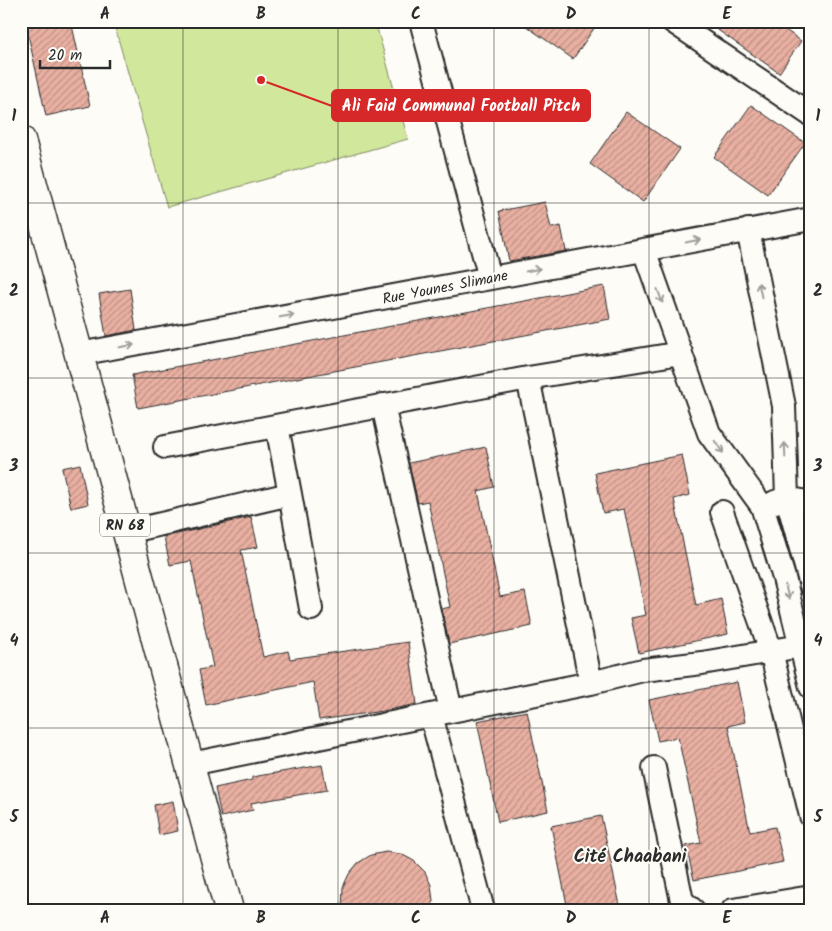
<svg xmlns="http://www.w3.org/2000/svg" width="832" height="931" font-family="Kalam,sans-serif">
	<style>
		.pitch { fill: #d1e79c; stroke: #7e8964 }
		.building { fill: url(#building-hatch); stroke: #2b2b2b }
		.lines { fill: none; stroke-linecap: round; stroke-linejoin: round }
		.minor-casing { stroke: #2b2b2b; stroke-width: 26 }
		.major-casing { stroke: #2b2b2b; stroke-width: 31 }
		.minor { stroke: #fdfcf7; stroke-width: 22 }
		.major { stroke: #fdfcf7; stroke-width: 28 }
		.oneway { stroke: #9e9e9b }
		.grid { fill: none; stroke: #2b2b2b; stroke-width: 1; stroke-opacity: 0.55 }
		.labels { text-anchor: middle; stroke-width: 4; stroke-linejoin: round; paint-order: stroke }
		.shield { fill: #fdfcf7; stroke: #6a6a68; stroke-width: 1 }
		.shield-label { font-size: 14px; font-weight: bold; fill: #2b2b2b }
		.street-label { font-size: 15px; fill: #2b2b2b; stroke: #fdfcf7 }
		.quarter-label { font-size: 18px; font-weight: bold; fill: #2b2b2b; stroke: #fdfcf7 }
		.leader { fill: none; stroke: #d62828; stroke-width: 2 }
		.callout-dot { fill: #d62828; stroke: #fdfcf7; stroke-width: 2 }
		.callout { fill: #d62828; stroke: #d62828; stroke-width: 2 }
		.callout-label { font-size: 16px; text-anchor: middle; font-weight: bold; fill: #fff }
		.neatline { fill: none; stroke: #2b2b2b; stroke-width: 2 }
		.grid-label { font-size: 16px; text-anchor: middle; font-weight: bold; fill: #2b2b2b }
	</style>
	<defs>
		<pattern id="building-hatch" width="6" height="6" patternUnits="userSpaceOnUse" patternTransform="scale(1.25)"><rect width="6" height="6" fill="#e9b0a2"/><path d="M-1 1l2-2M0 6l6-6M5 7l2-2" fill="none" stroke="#bd8f84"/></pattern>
	</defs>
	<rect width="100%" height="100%" fill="#fdfcf7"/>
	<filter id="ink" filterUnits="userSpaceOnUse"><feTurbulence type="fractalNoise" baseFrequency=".02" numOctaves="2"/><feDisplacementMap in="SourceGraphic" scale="10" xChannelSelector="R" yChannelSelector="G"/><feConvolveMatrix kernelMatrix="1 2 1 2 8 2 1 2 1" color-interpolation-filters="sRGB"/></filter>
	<g filter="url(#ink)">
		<path class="pitch" d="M113,21H375L408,139L167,207Z"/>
		<path class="building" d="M25,21H71L90,106L46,116Z
			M519,21H599L573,59Z
			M705,21H773L801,41L779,73Z
			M751,105L805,143L768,195L714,157Z
			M626,112L680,149L643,202L590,164Z
			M545,202L551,228L561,226L566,251L509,261L499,211Z
			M604,286L610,319L138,408L132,375Z
			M130,289L136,330L106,336L99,294Z
			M486,447L494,487L478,491L500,597L525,592L532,626L449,644L442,609L450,607L428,501L418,503L409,463Z
			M682,455L690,495L674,499L696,605L721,599L728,634L639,653L631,618L646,615L624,509L603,513L595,473Z
			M80,464L88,504L71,508L62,468Z
			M251,517L258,547L241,550L263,657L288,651L290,659L408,642L417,704L383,711L319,720L313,682L206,705L199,670L213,667L191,561L170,565L164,537Z
			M737,682L745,722L728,726L750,832L775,827L783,862L694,880L686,846L701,843L678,737L658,741L649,700Z
			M527,711L548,811L498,822L477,721Z
			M322,765L327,790L251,803L253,810L221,817L215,788L252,780V777Z
			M173,801L178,831L159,835L154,805Z
			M601,816L621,910H568L551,826Z
			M386,852L401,854L414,861L425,872L431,885L433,901L430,910H342L343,887L349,874L358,863L371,855Z"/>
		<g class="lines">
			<defs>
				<path id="minor" d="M421,21L490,278
					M672,21L811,115
					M748,230L784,406L787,498L811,585
					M644,250L709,433L762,506L784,578L811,687
					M79,354L811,219
					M528,378L591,683
					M383,405L451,711
					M165,447L528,378L681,353
					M290,494L311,609
					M775,502L787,498L811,503
					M722,512L771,651L811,816
					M127,532L290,494L277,426
					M431,715L591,683L643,670L702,663L801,646
					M191,764L431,715L483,910
					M654,768L682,901L693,910
					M733,910L811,897"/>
				<path id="major" d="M21,140L229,910"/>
			</defs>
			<use href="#minor" class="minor-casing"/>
			<use href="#major" class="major-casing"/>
			<use href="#minor" class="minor"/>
			<use href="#major" class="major"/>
		</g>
		<defs><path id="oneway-shaft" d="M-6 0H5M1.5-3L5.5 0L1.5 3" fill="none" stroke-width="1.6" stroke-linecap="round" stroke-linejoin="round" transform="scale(1.25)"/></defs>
		<g class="oneway">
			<use href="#oneway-shaft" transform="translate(693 241) rotate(-11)"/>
			<use href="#oneway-shaft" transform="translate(533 270) rotate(-11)"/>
			<use href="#oneway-shaft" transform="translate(760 290) rotate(-102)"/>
			<use href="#oneway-shaft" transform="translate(660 296) rotate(70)"/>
			<use href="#oneway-shaft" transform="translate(287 316) rotate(-10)"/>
			<use href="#oneway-shaft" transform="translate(127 346) rotate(-10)"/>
			<use href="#oneway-shaft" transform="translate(719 447) rotate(55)"/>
			<use href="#oneway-shaft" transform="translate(785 450) rotate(-92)"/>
			<use href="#oneway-shaft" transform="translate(787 592) rotate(76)"/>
		</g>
	</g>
	<path class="grid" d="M183,21V910M338,21V910M494,21V910M649,21V910M21,203H811M21,378H811M21,553H811M21,728H811"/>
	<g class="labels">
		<rect class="shield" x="100" y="513.5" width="50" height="23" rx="4"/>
		<g class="shield-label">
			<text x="125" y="530">RN 68</text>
		</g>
		<g class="street-label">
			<text transform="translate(445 287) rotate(-11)" y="5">Rue Younes Slimane</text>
		</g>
		<g class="quarter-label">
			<text x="630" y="862">Cité Chaabani</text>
		</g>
	</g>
	<path class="leader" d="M261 80L332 106"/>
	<circle class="callout-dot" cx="261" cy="80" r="5"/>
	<rect class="callout" x="332" y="90" width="258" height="31" rx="5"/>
	<g class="callout-label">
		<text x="461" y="111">Ali Faid Communal Football Pitch</text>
	</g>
	<rect width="832" height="931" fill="none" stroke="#fdfcf7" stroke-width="55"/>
	<path d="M40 60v8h70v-8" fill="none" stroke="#2b2b2b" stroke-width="2.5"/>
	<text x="48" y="60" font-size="15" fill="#2b2b2b" stroke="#fdfcf7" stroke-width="4" paint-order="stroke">20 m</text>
	<rect x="28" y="28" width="776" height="876" class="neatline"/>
	<g class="grid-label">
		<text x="105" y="19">A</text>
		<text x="261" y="19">B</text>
		<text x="416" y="19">C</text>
		<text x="571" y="19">D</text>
		<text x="727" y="19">E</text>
		<text x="14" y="121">1</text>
		<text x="818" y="121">1</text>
		<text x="14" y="296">2</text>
		<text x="818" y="296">2</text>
		<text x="14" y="471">3</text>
		<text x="818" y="471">3</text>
		<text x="14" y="646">4</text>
		<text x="818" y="646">4</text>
		<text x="14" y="822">5</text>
		<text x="818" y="822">5</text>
		<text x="105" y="923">A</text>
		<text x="261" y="923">B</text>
		<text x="416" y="923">C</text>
		<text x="571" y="923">D</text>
		<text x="727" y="923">E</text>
	</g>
</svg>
